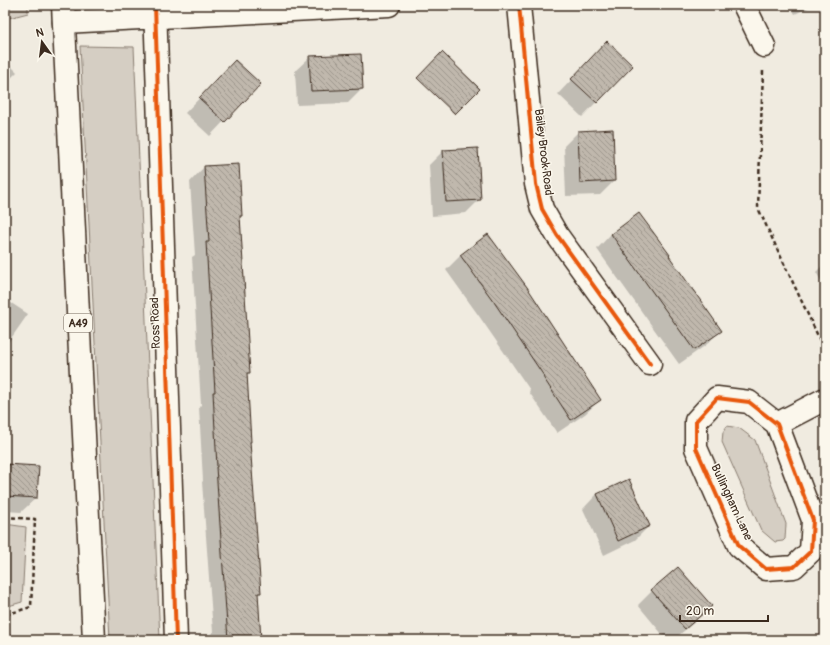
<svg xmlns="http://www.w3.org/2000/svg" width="830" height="645" font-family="Pangolin,sans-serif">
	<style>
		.grass { fill: #d5cec3; stroke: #887c70 }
		.shadow { fill: #0003 }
		.building { fill: url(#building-back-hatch); stroke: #3b2a1e }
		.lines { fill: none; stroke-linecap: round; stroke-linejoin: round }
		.minor-casing { stroke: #3b2a1e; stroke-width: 25 }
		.highway-casing { stroke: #3b2a1e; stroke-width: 25 }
		.path { stroke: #3b2a1e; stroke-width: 2.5; stroke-dasharray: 4 3; stroke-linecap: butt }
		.minor { stroke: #fbf7ec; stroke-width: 22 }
		.highway { stroke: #fbf7ec; stroke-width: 22 }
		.cycleway-casing { stroke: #fbf7ec; stroke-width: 6 }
		.cycleway { stroke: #e8590c; stroke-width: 4 }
		.labels { text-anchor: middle; stroke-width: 3; stroke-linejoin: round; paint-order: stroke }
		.shield { fill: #fbf7ec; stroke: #75685c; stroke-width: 1 }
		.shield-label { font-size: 11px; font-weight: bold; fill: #3b2a1e }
		.street-label { font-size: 12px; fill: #3b2a1e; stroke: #fbf7ec }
	</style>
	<defs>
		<pattern id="building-back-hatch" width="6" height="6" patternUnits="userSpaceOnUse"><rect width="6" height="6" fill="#c0b8ad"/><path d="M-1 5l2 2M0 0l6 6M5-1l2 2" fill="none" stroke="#9d968c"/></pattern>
	</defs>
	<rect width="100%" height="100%" fill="#f0ebe0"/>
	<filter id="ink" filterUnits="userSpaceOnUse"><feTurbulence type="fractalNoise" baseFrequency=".025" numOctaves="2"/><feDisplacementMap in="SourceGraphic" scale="8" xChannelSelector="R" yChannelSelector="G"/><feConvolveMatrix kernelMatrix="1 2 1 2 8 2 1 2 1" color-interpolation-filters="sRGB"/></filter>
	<g filter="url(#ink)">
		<path class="grass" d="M5,5H28V13L5,19Z
			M80,46L134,47L160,640H110Z
			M727,426L739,428L755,440L786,524L785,539L783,541L775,542L761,530L722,442L723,432Z
			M5,524L26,527L22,602L5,607Z"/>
		<path class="shadow" d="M790,5H814L795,14Z
			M310,57L362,89L348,103L297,105L295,71Z
			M593,57L631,66L582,117L558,94Z
			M5,60L17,72L5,84Z
			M221,76L259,84L210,136L185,113Z
			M578,132L614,181L600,195L566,196L564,146Z
			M443,151L480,199L466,213L432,216L429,165Z
			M204,167L241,216L239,218L249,373L246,375L249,443L260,593L257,595L260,640H210V635L213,632L202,482L203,481L199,407L201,405L192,257L195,255L190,182Z
			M611,234L668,256L720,331L706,345L679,364L597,249Z
			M488,235L600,400L585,414L557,433L529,392L530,390L479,316L446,270L460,256Z
			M825,263V288L816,272Z
			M5,299L28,314L5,347Z
			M5,465L36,498L21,512L5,511Z
			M597,494L649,526L635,540L604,555L583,509Z
			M652,591L710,606L696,621L673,640H667L638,605Z
			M748,636L758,640H743Z
			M35,637L36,640H24Z"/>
		<path class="building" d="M607,41L633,66L597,103L571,79Z
			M442,52L480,89L455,114L417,78Z
			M361,54L363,89L311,91L309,56Z
			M235,60L261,84L225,122L199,98Z
			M613,129L615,181L580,183L578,131Z
			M478,148L481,200L446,202L443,150Z
			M239,164L242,216H240L250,373H247L251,442H250L261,593H258L261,640H228L216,467H217L213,392H215L206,242H209L204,166Z
			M639,213L670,255L669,256L722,331L694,350L611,234Z
			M488,234L527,287L601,400L571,420L543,377L544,376L494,302L460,255Z
			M5,464L39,466L37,498L5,496Z
			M629,479L650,526L618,541L597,494Z
			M678,567L712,606L685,629L651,590Z"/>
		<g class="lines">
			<defs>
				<path id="minor" d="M155,5L176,640
					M519,5L536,184L542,209L557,235L650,364
					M744,5L764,46
					M64,22L389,5
					M717,398L749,402L777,424L813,520L811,551L794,567L766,569L739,546L696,448V421Z
					M777,424L825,399"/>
				<path id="highway" d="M63,5L94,640"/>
			</defs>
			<use href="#minor" class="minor-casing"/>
			<use href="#highway" class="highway-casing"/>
			<path class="path" d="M763,71L758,208L825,351
				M5,517L35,519L31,607L5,615"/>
			<use href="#minor" class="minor"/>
			<use href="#highway" class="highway"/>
			<defs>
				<path id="cycleway" d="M155,5L176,640
					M519,5L536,184L542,209L557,235L650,364
					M717,398L749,402L777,424L813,520L811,551L794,567L766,569L739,546L696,448V421Z"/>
			</defs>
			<use href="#cycleway" class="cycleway-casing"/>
			<use href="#cycleway" class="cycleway"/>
		</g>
	</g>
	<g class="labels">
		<rect class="shield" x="64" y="314" width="28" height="18" rx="3"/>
		<g class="shield-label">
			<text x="78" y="327">A49</text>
		</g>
		<g class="street-label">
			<text transform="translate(544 152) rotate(83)" y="4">Bailey Brook Road</text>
			<text transform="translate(155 323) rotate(-92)" y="4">Ross Road</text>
			<text transform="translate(732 502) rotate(65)" y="4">Bullingham Lane</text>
		</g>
	</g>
	<rect width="830" height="645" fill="none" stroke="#fbf7ec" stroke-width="20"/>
	<rect x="10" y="10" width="810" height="625" fill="none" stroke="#3b2a1e" stroke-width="1.5" filter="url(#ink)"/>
	<g transform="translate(42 42) rotate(346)" stroke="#fbf7ec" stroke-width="3" paint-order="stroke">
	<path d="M0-3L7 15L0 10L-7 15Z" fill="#3b2a1e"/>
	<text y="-6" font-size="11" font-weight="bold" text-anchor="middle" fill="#3b2a1e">N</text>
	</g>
	<path d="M680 615v6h88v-6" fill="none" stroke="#3b2a1e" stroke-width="2"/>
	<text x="686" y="615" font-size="12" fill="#3b2a1e" stroke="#fbf7ec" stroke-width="3" paint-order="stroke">20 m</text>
</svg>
